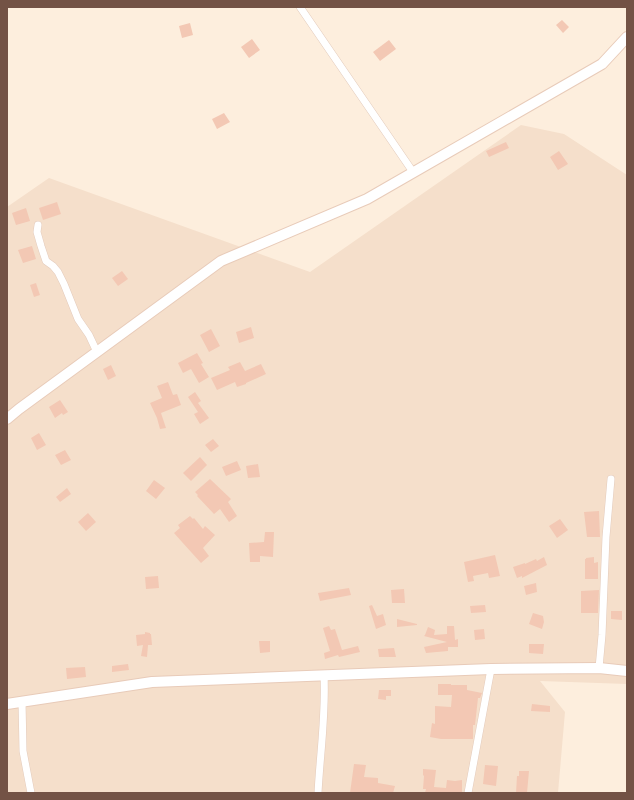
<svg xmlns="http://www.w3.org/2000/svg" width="634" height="800" font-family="Poppins,sans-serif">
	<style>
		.residential { fill: #f5dfcb }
		.building { fill: #f3c8b4 }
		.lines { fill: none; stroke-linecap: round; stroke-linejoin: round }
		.street-casing { stroke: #e3cbbc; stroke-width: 8 }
		.secondary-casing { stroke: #e8cbb9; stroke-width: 12 }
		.street { stroke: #fff; stroke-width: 7 }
		.secondary { stroke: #fff; stroke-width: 10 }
	</style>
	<rect width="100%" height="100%" fill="#fdeedd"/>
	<path class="residential" d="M521,125L564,134L627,175V684L540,681L565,712L558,793H7V207L49,178L310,272Z"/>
	<path class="building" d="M562,20L569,27L563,33L556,25Z
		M190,23L193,35L182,38L179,26Z
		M252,39L260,50L249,58L241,47Z
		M389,40L396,49L380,61L373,52Z
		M224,113L230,122L217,129L212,119Z
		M506,142L509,148L489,157L486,151Z
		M559,151L568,164L558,170L550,157Z
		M57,202L61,214L43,220L39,208Z
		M26,208L30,221L16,225L12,213Z
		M32,246L36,259L23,263L18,250Z
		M122,271L128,279L118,286L112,278Z
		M36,283L40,295L34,297L30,285Z
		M251,327L254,338L239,343L236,332Z
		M211,329L220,346L209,352L200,335Z
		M197,353L203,363L201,364L209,377L199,383L191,369L183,373L178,363Z
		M240,362L245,371L261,364L266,374L246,383V384L237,387L235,382L217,390L211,378L230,370L228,367Z
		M111,365L116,376L108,380L103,369Z
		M168,382L173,395L177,394L181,405L161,413L166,428L160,429L157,418L150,403L162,398L157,386Z
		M195,392L201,401L198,403L209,418L200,424L194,414L198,412L188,397Z
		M60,400L68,412L63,415L62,413L55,418L49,407Z
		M39,433L46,445L37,450L31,438Z
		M213,439L219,446L211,452L205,445Z
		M65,450L71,460L61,465L55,455Z
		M200,457L207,465L191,481L183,473Z
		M237,461L241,470L226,476L222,467Z
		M258,464L260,477L248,478L246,466Z
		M210,479L231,499L228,502L237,516L229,522L220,509L214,514L197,496L198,495L195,492Z
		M154,480L165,488L156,499L146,491Z
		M67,488L71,494L60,502L56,497Z
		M599,511L600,537H587L584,512Z
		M88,513L96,522L86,531L78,522Z
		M190,516L193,519L194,518L203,529L205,526L215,535L203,548L209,556L201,563L182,542L174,533L180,528L178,525Z
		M560,519L568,530L557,538L549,526Z
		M265,532H274L273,557L260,556V562H250L249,543L264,542Z
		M495,555L500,576L489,578L488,573L473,576L474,581L468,582L464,562Z
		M544,557L547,565L522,578V576L517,578L513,567L525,563V564L536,559L537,561Z
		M594,557V563L598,562V579H585V559H586V558Z
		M158,576L159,588L146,589L145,577Z
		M536,583L537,592L526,595L524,586Z
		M349,588L351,595L320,601L318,593Z
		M404,589L405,603H392L391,590Z
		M599,590L598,613H581V591Z
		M372,605L377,616L383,614L386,625L376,629L369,606Z
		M485,605L486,612L471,613L470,606Z
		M611,611H622V620L611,619Z
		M533,613L543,616L544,622L542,629L529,624Z
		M397,619L417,624V625L397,627Z
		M329,626L331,630L335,629L342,650L358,646L360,652L339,657L338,655L325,659L324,653L330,651L323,628Z
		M447,626H454L455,640L458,639V647H448V651L426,653L424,647L447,642L424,636L425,635L428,627L435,630L434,635L447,634Z
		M484,629L485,639L475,640L474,630Z
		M145,632L150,633V634H151L152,645H148L147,657L141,656L143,645L137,646L136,635L145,634Z
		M259,641H270V652L260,653Z
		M529,644H544L543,654L529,653Z
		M394,648L396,657H379L378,649Z
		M128,664L129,670L112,672V666Z
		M85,667L86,677L67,679L66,668Z
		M438,684H451V685H467V690L482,693L480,698H478L475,725H473V739H441L430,737L432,723L435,724V706L451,707L452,695H438Z
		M379,690H391V696H386V700L378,699Z
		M532,704L550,706V712L531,711Z
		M354,764L366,765L364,777L378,778V783L395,786L393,793H350Z
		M485,765L498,766L496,786L483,784Z
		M423,769L436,770L434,787L446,788L447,780L455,781L462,780V793H425L426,789H423L424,776L423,775Z
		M519,771H529L527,793H516L517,776H519Z"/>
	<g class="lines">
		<defs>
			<path id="street" d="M300,7L413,172
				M38,225L37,232L41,246L46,261L53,266L58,272L64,284L78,319L89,335L97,352
				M599,668L602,635L606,537L611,479
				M22,701L23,751L31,793
				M318,793C320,754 326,715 324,675
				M468,793L491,669"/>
			<path id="secondary" d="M7,419L19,409L221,261L367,199L602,64L627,37
				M7,704L152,682L491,669L599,668L627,671"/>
		</defs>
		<use href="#street" class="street-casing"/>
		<use href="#secondary" class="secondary-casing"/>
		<use href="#street" class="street"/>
		<use href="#secondary" class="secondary"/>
	</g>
	<rect width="634" height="800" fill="none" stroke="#735245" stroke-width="16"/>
</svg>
